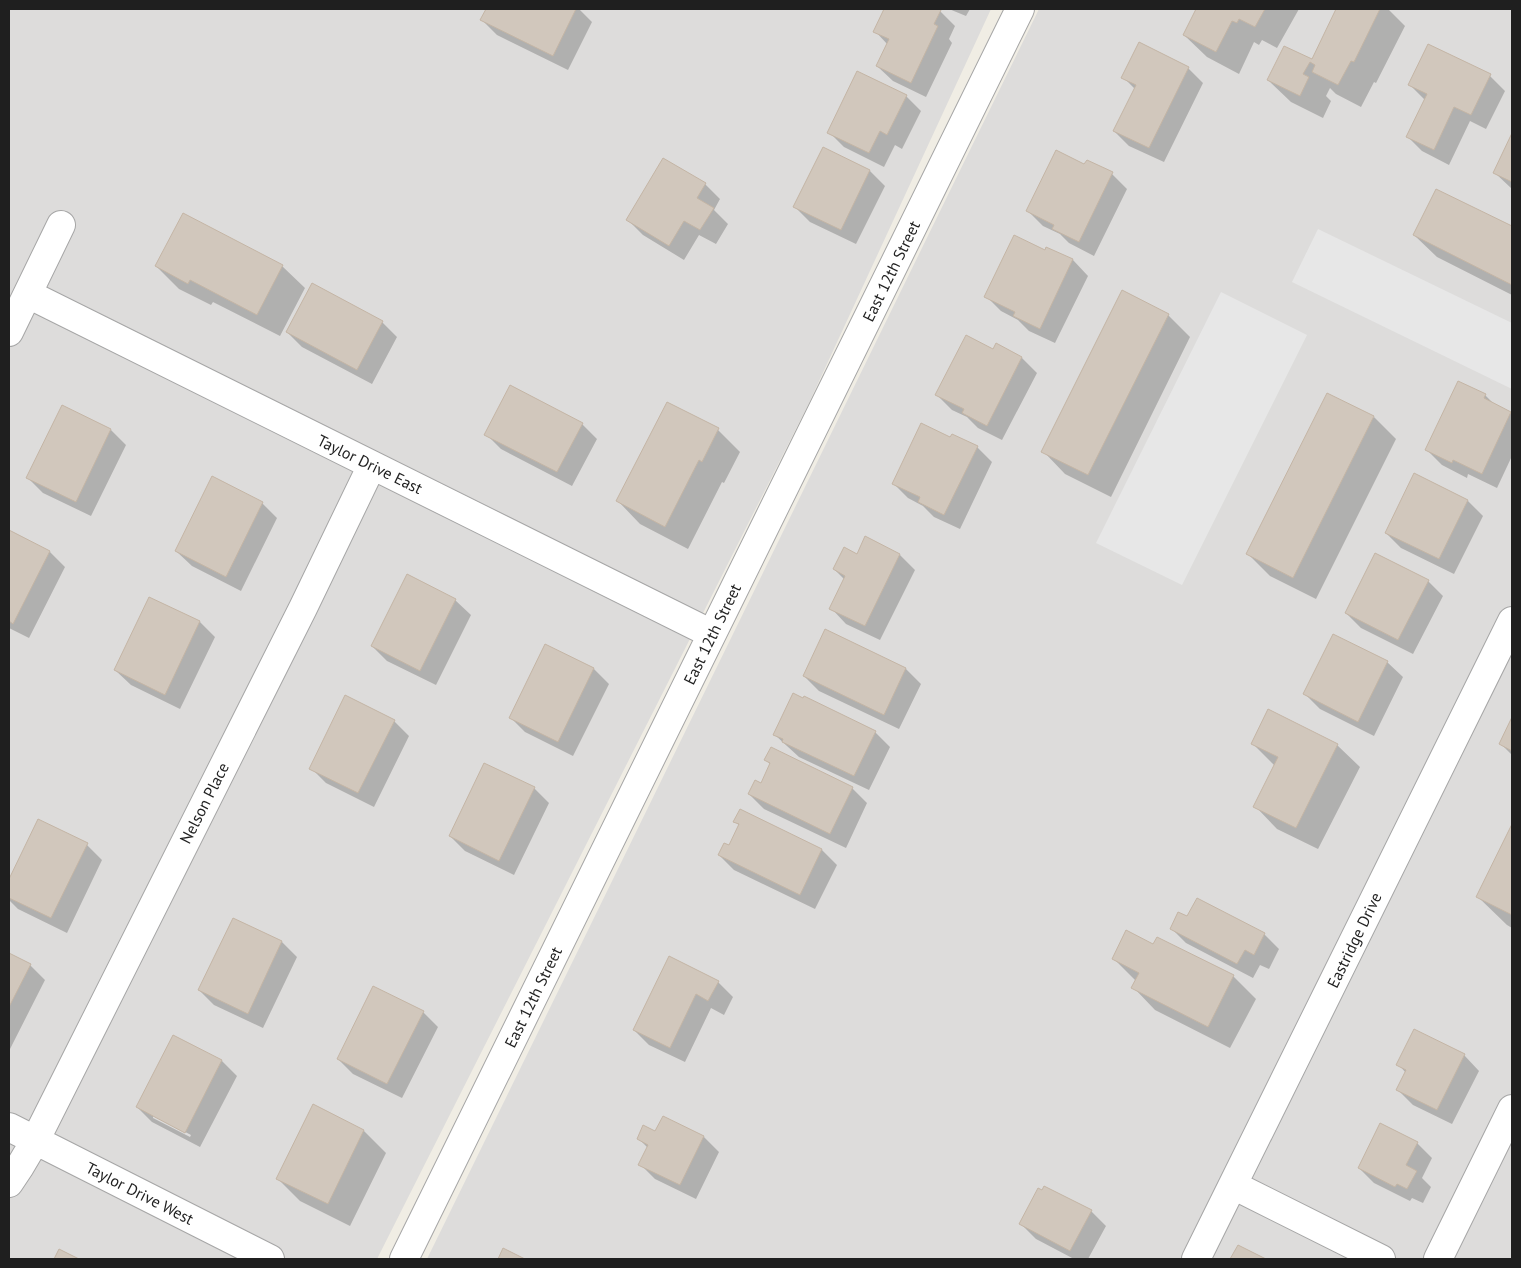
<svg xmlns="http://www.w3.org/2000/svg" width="1521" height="1268" font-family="'PT Sans',sans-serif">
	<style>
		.residential { fill: #dddcdb }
		.parking { fill: #e7e7e7 }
		.shadow { fill: #0003; fill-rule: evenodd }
		.building { fill: #d1c7bc; stroke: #c4b5a5 }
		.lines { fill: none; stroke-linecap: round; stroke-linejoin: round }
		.minor-casing { stroke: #a6a6a6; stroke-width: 30 }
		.minor { stroke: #fff; stroke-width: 28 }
		.labels { text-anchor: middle; stroke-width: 4.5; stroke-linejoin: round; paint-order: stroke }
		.street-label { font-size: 16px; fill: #1f1f1f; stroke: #fff }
	</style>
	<rect width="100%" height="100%" fill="#f0ede4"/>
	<path class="residential" d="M9,9H991L808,405L377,1259H9Z
		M1039,9H1512V1259H427Z"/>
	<path class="parking" d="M1318,229L1512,323V389L1292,282Z
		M1221,292L1307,335L1182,585L1096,543Z"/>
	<path class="shadow" d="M487,9H579L592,22L568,70L497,35L482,20Z
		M886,9H935L940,11L955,26L949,39L952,43L926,97L893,81L877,66L888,45L875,31Z
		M949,9H970L966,16Z
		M1198,9H1299L1277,48L1262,40L1259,45L1254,42L1239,74L1207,57L1184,35Z
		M1338,9H1388L1405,26L1376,83L1374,82L1361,107L1336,94L1330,88L1326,96L1331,101L1323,118L1291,102L1268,80L1312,61Z
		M1428,46L1490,76L1505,91L1486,129L1470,121L1449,165L1422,151L1407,136L1425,100L1410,85Z
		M1188,68L1203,83L1164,162L1129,146L1114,131L1135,89L1123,77Z
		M906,96L921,111L902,149L895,145L884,167L844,147L829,132Z
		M1512,136V189L1494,172Z
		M823,148L870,171L885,186L856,244L810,222L795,207Z
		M664,159L705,184L720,199L714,210L728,224L716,244L699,235L684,260L643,235L628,220Z
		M1085,166L1112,174L1127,189L1094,256L1069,243L1060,234L1043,226L1028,211Z
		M1437,190L1512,228V295L1437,257L1414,235Z
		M183,215L282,266L305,288L280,336L213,302L211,305L179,289L156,266Z
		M1047,248L1073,260L1088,276L1055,343L1029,331L1018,320L1001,311L986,296L1045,252Z
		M1168,315L1190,337L1111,497L1065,474L1043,451Z
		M382,322L397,337L372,384L302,347L287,332Z
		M996,345L1022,358L1037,373L1002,440L978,428L967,417L952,410L937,395L994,350Z
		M1485,395L1494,404L1512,414V456L1497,488L1468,474L1467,478L1442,465L1427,450Z
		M1374,417L1396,439L1316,599L1270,576L1248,554Z
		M582,424L597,439L572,486L501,449L486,434Z
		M111,430L126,445L91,516L43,493L28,478Z
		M718,430L740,452L724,483L722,482L688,549L640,524L618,501Z
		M950,439L977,447L992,462L960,529L934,517L923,506L908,498L893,483Z
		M1415,475L1468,501L1483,516L1454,574L1401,548L1386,533Z
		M262,503L277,518L241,591L192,566L176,551Z
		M9,531L50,552L65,567L29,638L9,628Z
		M900,555L915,570L880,640L846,624L831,608L845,580L834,569L857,556Z
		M1428,581L1443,596L1413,654L1361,628L1346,613Z
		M150,598L200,622L215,637L180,709L131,685L115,670Z
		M455,600L471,615L436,685L387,661L372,646Z
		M826,631L906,669L921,684L899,729L819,691L804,676Z
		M1387,662L1403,677L1374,736L1320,709L1305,694Z
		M594,669L609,684L573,756L525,732L510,717Z
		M1512,719V755L1500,743Z
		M394,721L409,736L374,807L326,783L311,768Z
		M875,732L890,747L869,790L799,757L775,735Z
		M1253,744L1337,745L1360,767L1318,849L1277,829L1255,806L1275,766Z
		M766,760L852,788L867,803L846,848L764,809L749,794L761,785L771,765Z
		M534,788L549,803L514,875L465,851L450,836Z
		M741,810L822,850L837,865L815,909L734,870L719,855L729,847L740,826L735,822Z
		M38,821L87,845L102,860L67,933L18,909L9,900V882Z
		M1512,827V928L1507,925L1477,896Z
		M234,919L282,942L297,957L263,1028L214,1005L199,990Z
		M1171,928L1264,934L1279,949L1269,969L1260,965L1253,978L1186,943Z
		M1154,946L1233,976L1256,999L1230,1048L1155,1010L1133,987L1136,981L1113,958Z
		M9,954L30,965L45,980L9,1051Z
		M669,958L718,982L733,997L724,1015L711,1008L685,1062L649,1045L634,1030Z
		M423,1012L438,1027L402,1098L353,1074L338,1059Z
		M173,1036L222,1061L237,1076L200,1147L152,1122L137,1107ZM153,1115L191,1135L190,1137L153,1118Z
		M1464,1055L1479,1071L1452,1124L1413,1105L1398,1090L1406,1073L1398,1064Z
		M313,1106L364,1131L386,1153L350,1226L300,1201L277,1178Z
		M664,1118L704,1137L719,1152L696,1199L655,1179L640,1164L648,1148L638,1138L656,1132Z
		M1417,1143L1432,1158L1422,1178L1431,1187L1423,1203L1412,1198L1410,1201L1374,1183L1359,1168Z
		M1091,1211L1106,1226L1088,1259H1074L1036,1239L1021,1224Z"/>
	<path class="building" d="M486,9H576L553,56L480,20Z
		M884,9H938L941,10L934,24L938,26L911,83L876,66L889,39L873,32Z
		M1196,9H1265L1255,27L1239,19L1237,23L1232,21L1216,52L1183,35Z
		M1336,9H1380L1354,62L1351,61L1338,85L1312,72L1315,65L1310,62L1303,74L1309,77L1300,96L1267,80L1284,46L1312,59Z
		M1139,42L1189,67L1149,148L1113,131L1136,85L1121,78Z
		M1428,44L1491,74L1471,115L1454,107L1434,150L1406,137L1427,94L1408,85Z
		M857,71L907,95L887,135L880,131L869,153L827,133Z
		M1512,133V182L1493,173Z
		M823,147L870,170L841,230L793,207Z
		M1056,150L1084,164L1087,160L1113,172L1079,242L1052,229L1054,225L1026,211Z
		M663,158L706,183L697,198L714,208L700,230L684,221L669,246L626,220Z
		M1436,189L1512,226V285L1413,235Z
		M183,213L283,265L257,315L190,280L188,284L155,266Z
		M1014,235L1045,250L1046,247L1073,259L1040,329L1013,316L1015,312L984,297Z
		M312,283L383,321L357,370L286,332Z
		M1122,290L1169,314L1088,475L1041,452Z
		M966,335L993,349L996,343L1022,357L987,426L962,413L964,409L935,395Z
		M1458,381L1486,394L1484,398L1511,412L1482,474L1453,460L1452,463L1425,450Z
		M510,385L583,423L557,472L484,435Z
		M1327,393L1374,416L1293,578L1246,554Z
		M667,402L719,428L702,462L699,460L665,527L616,501Z
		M62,405L111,429L76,502L26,478Z
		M921,423L950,437L952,434L978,446L944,515L918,502L920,497L892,484Z
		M1414,473L1468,500L1439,559L1385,533Z
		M212,476L263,502L226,577L175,551Z
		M9,530L50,551L13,624L9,621Z
		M865,536L900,554L865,626L829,609L845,576L833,569L844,547L857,554Z
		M1375,553L1429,580L1398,640L1345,613Z
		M407,574L456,599L420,671L371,646Z
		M149,597L200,621L165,695L114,670Z
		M825,629L906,668L884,715L803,676Z
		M1333,634L1388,661L1358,722L1303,694Z
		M545,644L594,668L558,742L509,718Z
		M793,693L803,698L804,696L876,731L854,776L782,742L783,739L773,735Z
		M345,695L395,720L358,793L309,769Z
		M1268,709L1338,744L1296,828L1253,807L1278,757L1251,744Z
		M1512,717V751L1499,744Z
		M771,747L853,787L830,834L748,794L755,780L761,783L770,763L764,760Z
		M484,763L535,787L499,861L449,836Z
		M740,809L822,849L800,895L718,855L724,843L729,845L739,824L733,822Z
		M38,819L88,843L51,918L9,898V879Z
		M1512,824V915L1476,897Z
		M1197,898L1265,933L1254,955L1245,950L1237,964L1170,929L1178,912L1187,916Z
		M233,918L282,941L248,1014L198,990Z
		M1126,930L1153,944L1157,937L1234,975L1208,1027L1131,988L1139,973L1112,959Z
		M9,953L31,964L9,1007Z
		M669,956L719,981L708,1001L696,994L670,1048L633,1030Z
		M373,986L424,1011L387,1084L337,1059Z
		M1414,1029L1465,1054L1437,1110L1396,1090L1406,1070L1396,1065Z
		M173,1035L222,1060L185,1133L136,1107Z
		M313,1104L364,1130L328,1204L276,1179Z
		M663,1116L704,1136L680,1185L638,1165L648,1145L637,1139L643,1125L655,1131Z
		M1380,1123L1418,1142L1406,1165L1417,1171L1407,1189L1397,1184L1395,1187L1358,1168Z
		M1044,1186L1092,1210L1070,1251L1019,1224L1038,1188L1042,1190Z
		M1238,1245L1266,1259H1230Z
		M503,1248L525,1259H498Z
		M59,1249L79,1259H54Z"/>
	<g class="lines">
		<defs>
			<path id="minor" d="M28,294L712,634
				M9,332L61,225
				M9,1127L270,1259
				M9,1183L19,1168L35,1141L303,608L372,465
				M1233,1185L1381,1259
				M404,1259L1020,9
				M1196,1259L1512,621
				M1438,1259L1512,1109"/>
		</defs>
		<use href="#minor" class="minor-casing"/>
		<use href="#minor" class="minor"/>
	</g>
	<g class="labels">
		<g class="street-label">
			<text transform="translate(891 271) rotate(-64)" y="6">East 12th Street</text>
			<text transform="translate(370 464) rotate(26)" y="6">Taylor Drive East</text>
			<text transform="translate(712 634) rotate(-64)" y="6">East 12th Street</text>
			<text transform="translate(204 803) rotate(-63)" y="6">Nelson Place</text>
			<text transform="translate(1354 940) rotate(-64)" y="6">Eastridge Drive</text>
			<text transform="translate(533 997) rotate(-64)" y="6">East 12th Street</text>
			<text transform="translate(140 1193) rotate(27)" y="6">Taylor Drive West</text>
		</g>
	</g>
	<rect width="1521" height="1268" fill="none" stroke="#1f1f1f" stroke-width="20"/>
</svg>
